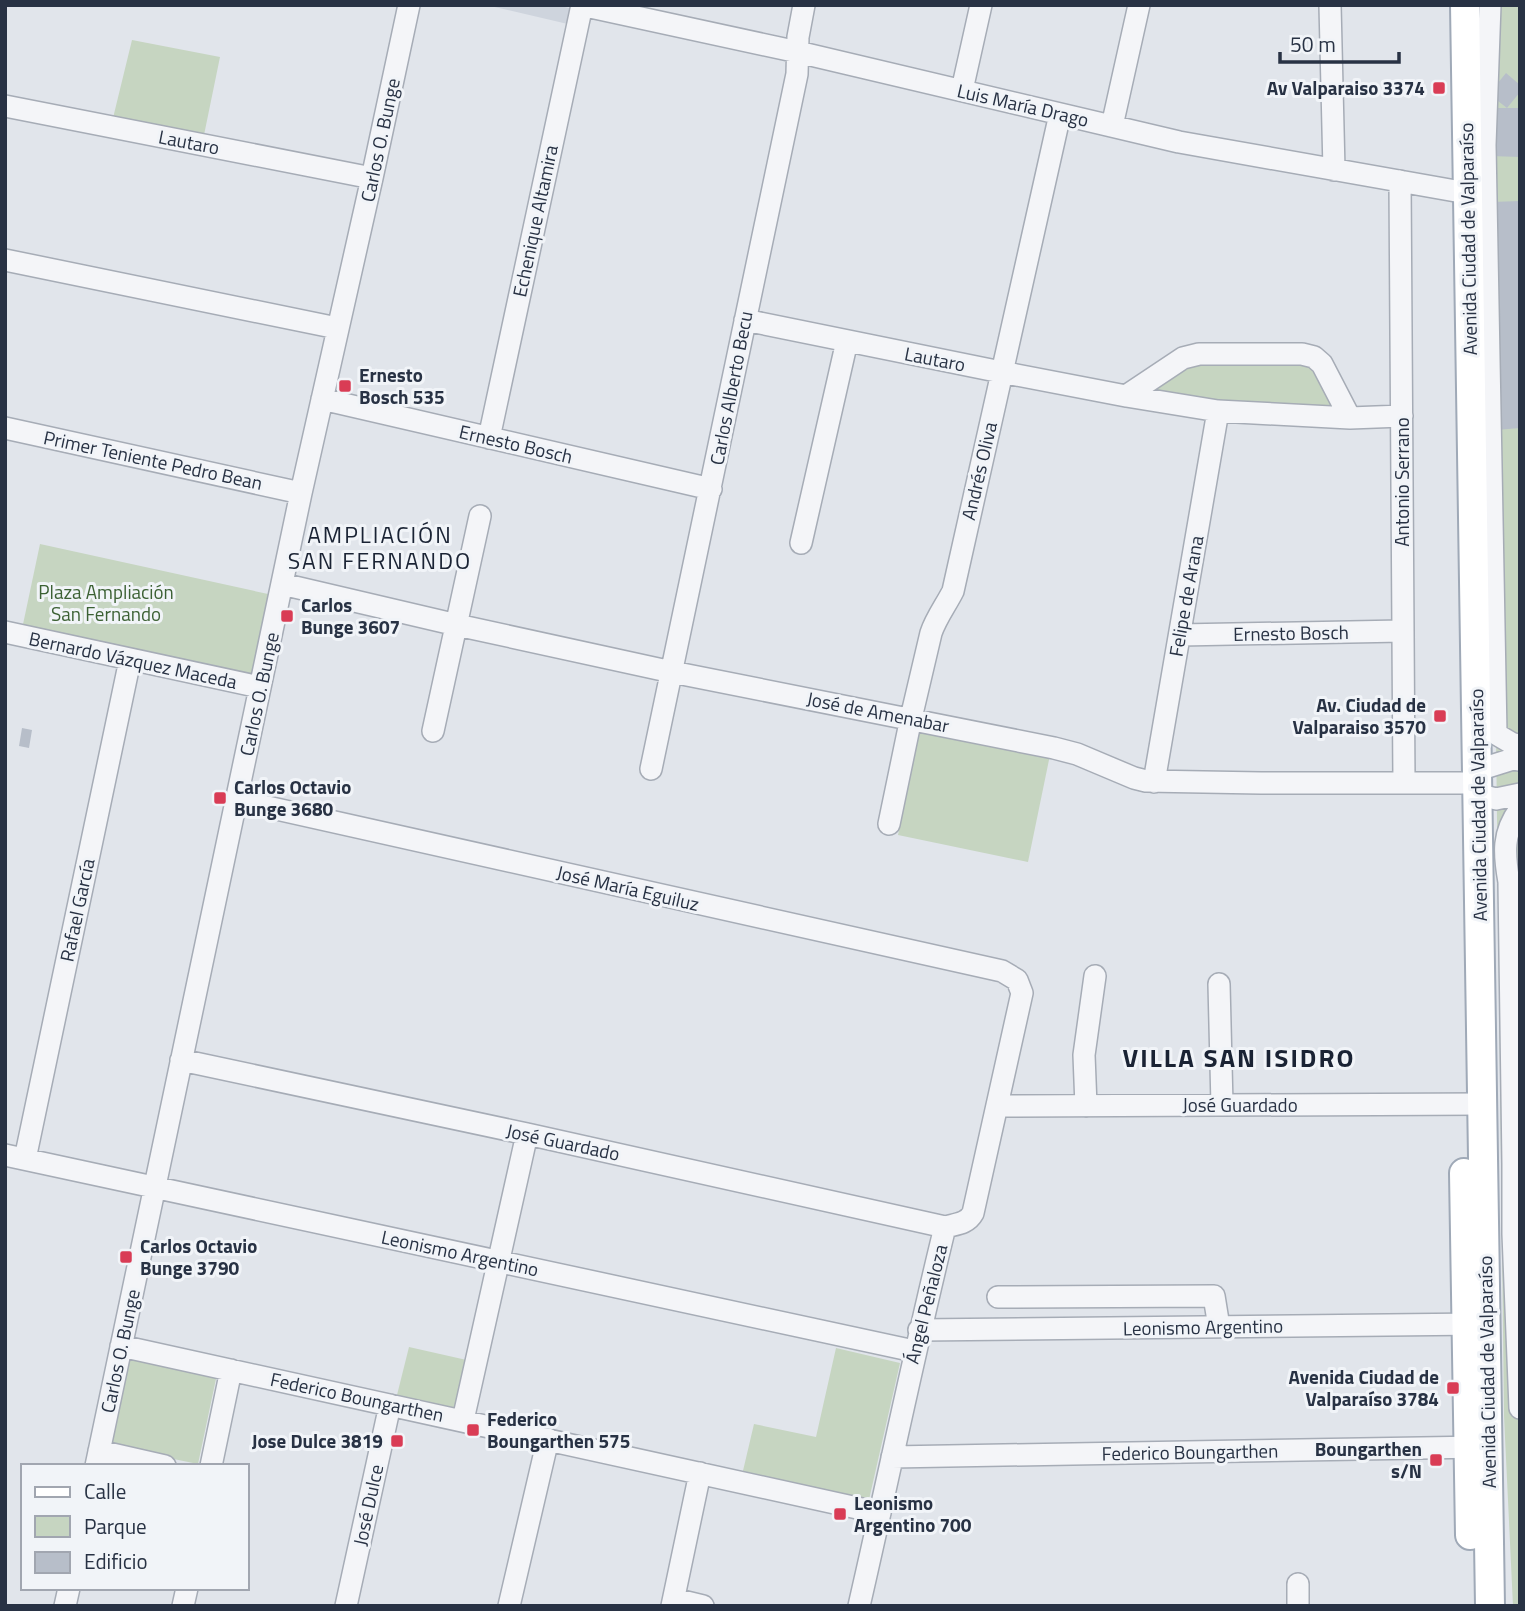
<svg xmlns="http://www.w3.org/2000/svg" width="1525" height="1611" font-family="'Titillium Web',sans-serif">
	<style>
		.built { fill: #ced4dd }
		.green { fill: #c6d5c1 }
		.building { fill: #b7bec9 }
		.lines { fill: none; stroke-linecap: round; stroke-linejoin: round }
		.minor-casing { stroke: #a6acb6; stroke-width: 24 }
		.major-casing { stroke: #9fa9b7; stroke-width: 32 }
		.minor { stroke: #f4f5f8; stroke-width: 21 }
		.major { stroke: #fff; stroke-width: 28 }
		.poi-dot { fill: #d93c55; stroke: #f1f4f8; stroke-width: 2.5 }
		.labels { text-anchor: middle; stroke-width: 6; stroke-linejoin: round; paint-order: stroke }
		.poi-label { font-size: 19px; font-weight: bold; fill: #283244; stroke: #f1f4f8; text-anchor: start }
		.street-label { font-size: 19px; fill: #283244; stroke: #f1f4f8 }
		.park-label { font-size: 19px; fill: #3c6134; stroke: #f1f4f8 }
		.quarter-label { font-size: 23px; letter-spacing: 2px; fill: #1a2334; stroke: #f1f4f8 }
		.district-label { font-size: 26px; font-weight: bold; letter-spacing: 2px; fill: #1a2334; stroke: #f1f4f8 }
	</style>
	<rect width="100%" height="100%" fill="#e1e5eb"/>
	<path class="built" d="M486,5H557L573,9L572,25Z"/>
	<path class="green" d="M1484,5H1520V1606H1513L1504,1416L1496,734Z
		M132,40L220,57L204,135L113,118Z
		M1195,360L1313,364L1337,411L1139,396Z
		M40,544L268,594L251,679L22,629Z
		M920,729L1050,755L1028,862L898,835Z
		M409,1347L471,1361L458,1413L396,1399Z
		M836,1348L900,1363L868,1504L742,1475L754,1424L816,1437Z
		M130,1356L217,1374L198,1464L110,1446Z"/>
	<path class="building" d="M1506,73L1520,85V92L1507,108L1489,94Z
		M1495,108H1520V157L1491,156Z
		M1520,201V428L1496,430L1492,202Z
		M22,728L32,730L29,748L19,746Z"/>
	<g class="lines">
		<defs>
			<path id="minor" d="M581,5L798,52L1179,142L1467,193
				M1330,5L1334,170
				M1490,5L1485,145L1496,734L1513,744L1520,745
				M962,90L981,5
				M5,106L372,178
				M1112,126L1139,5
				M1400,181L1404,783
				M5,260L337,328
				M745,320L1001,372L1126,396L1218,411L1350,418L1402,416
				M1126,396L1183,358L1199,354H1302L1314,357L1322,364L1350,418
				M322,399L711,489
				M5,428L301,493
				M489,438L582,5
				M801,543L847,341
				M282,584L457,625L672,672L1054,748L1077,754L1134,778L1146,781L1261,783H1478
				M5,632L260,687
				M1180,635L1402,631
				M433,731L480,516
				M651,769L797,74L798,37L804,5
				M1478,770L1513,759L1520,760
				M1154,782L1218,411
				M1478,794L1496,799L1520,794
				M1520,809C1502,833 1504,854 1509,882L1513,1164V1234L1520,1408
				M889,824L911,718L931,633C936,618 946,605 953,591L1060,114
				M1219,984L1222,1105
				M181,1060L527,1134L945,1227C956,1224 967,1224 973,1213L1022,993L1017,980L1002,971L236,800
				M997,1106L1483,1104
				M1086,1106L1084,1055L1095,976
				M5,1155L914,1351
				M25,1159L130,660
				M998,1297L1214,1296L1219,1327
				M919,1330L1481,1324
				M121,1346L880,1513
				M463,1420L527,1134
				M99,1451L165,1466
				M892,1457L1481,1447
				M96,1466L301,493L372,178L409,5
				M211,1466L231,1370
				M1298,1584V1606
				M674,1599L703,1606
				M65,1606L69,1588
				M183,1606L187,1588
				M346,1606L390,1405
				M509,1606L548,1439
				M672,1606L700,1473
				M859,1606C888,1480 914,1353 945,1227"/>
			<path id="major" d="M1465,5L1490,1606
				M1464,1173L1470,1535"/>
		</defs>
		<use href="#minor" class="minor-casing"/>
		<use href="#major" class="major-casing"/>
		<use href="#minor" class="minor"/>
		<use href="#major" class="major"/>
	</g>
	<g class="poi-dot">
		<rect x="1432" y="81" width="14" height="14" rx="3.5"/>
		<rect x="338" y="379" width="14" height="14" rx="3.5"/>
		<rect x="280" y="609" width="14" height="14" rx="3.5"/>
		<rect x="1433" y="709" width="14" height="14" rx="3.5"/>
		<rect x="213" y="791" width="14" height="14" rx="3.5"/>
		<rect x="119" y="1250" width="14" height="14" rx="3.5"/>
		<rect x="1446" y="1381" width="14" height="14" rx="3.5"/>
		<rect x="466" y="1423" width="14" height="14" rx="3.5"/>
		<rect x="390" y="1434" width="14" height="14" rx="3.5"/>
		<rect x="1429" y="1453" width="14" height="14" rx="3.5"/>
		<rect x="833" y="1507" width="14" height="14" rx="3.5"/>
	</g>
	<g class="labels">
		<g class="poi-label">
			<text x="1425" y="95" text-anchor="end">Av Valparaiso 3374</text>
			<text x="359" y="382">Ernesto<tspan x="359" dy="22">Bosch 535</tspan></text>
			<text x="301" y="612">Carlos<tspan x="301" dy="22">Bunge 3607</tspan></text>
			<text x="1426" y="712" text-anchor="end">Av. Ciudad de<tspan x="1426" dy="22">Valparaiso 3570</tspan></text>
			<text x="234" y="794">Carlos Octavio<tspan x="234" dy="22">Bunge 3680</tspan></text>
			<text x="140" y="1253">Carlos Octavio<tspan x="140" dy="22">Bunge 3790</tspan></text>
			<text x="1439" y="1384" text-anchor="end">Avenida Ciudad de<tspan x="1439" dy="22">Valparaíso 3784</tspan></text>
			<text x="487" y="1426">Federico<tspan x="487" dy="22">Boungarthen 575</tspan></text>
			<text x="383" y="1448" text-anchor="end">Jose Dulce 3819</text>
			<text x="1422" y="1456" text-anchor="end">Boungarthen<tspan x="1422" dy="22">s/N</tspan></text>
			<text x="854" y="1510">Leonismo<tspan x="854" dy="22">Argentino 700</tspan></text>
		</g>
		<g class="street-label">
			<text transform="translate(1023 105) rotate(13)" y="7">Luis María Drago</text>
			<text transform="translate(380 140) rotate(-78)" y="7">Carlos O. Bunge</text>
			<text transform="translate(189 142) rotate(11)" y="7">Lautaro</text>
			<text transform="translate(535 221) rotate(-78)" y="7">Echenique Altamira</text>
			<text transform="translate(1468 239) rotate(-91)" y="7">Avenida Ciudad de Valparaíso</text>
			<text transform="translate(935 359) rotate(11)" y="7">Lautaro</text>
			<text transform="translate(731 388) rotate(-79)" y="7">Carlos Alberto Becu</text>
			<text transform="translate(516 444) rotate(13)" y="7">Ernesto Bosch</text>
			<text transform="translate(153 460) rotate(12)" y="7">Primer Teniente Pedro Bean</text>
			<text transform="translate(979 471) rotate(-77)" y="7">Andrés Oliva</text>
			<text transform="translate(1402 482) rotate(-90)" y="7">Antonio Serrano</text>
			<text transform="translate(1186 596) rotate(-80)" y="7">Felipe de Arana</text>
			<text transform="translate(1291 633) rotate(-1)" y="7">Ernesto Bosch</text>
			<text transform="translate(133 660) rotate(12)" y="7">Bernardo Vázquez Maceda</text>
			<text transform="translate(259 694) rotate(-78)" y="7">Carlos O. Bunge</text>
			<text transform="translate(878 712) rotate(11)" y="7">José de Amenabar</text>
			<text transform="translate(1478 805) rotate(-91)" y="7">Avenida Ciudad de Valparaíso</text>
			<text transform="translate(628 888) rotate(13)" y="7">José María Eguiluz</text>
			<text transform="translate(77 910) rotate(-78)" y="7">Rafael García</text>
			<text x="1240" y="1112">José Guardado</text>
			<text transform="translate(563 1142) rotate(12)" y="7">José Guardado</text>
			<text transform="translate(460 1253) rotate(12)" y="7">Leonismo Argentino</text>
			<text transform="translate(926 1304) rotate(-76)" y="7">Ángel Peñaloza</text>
			<text transform="translate(1203 1327) rotate(-1)" y="7">Leonismo Argentino</text>
			<text transform="translate(120 1351) rotate(-78)" y="7">Carlos O. Bunge</text>
			<text transform="translate(1487 1372) rotate(-91)" y="7">Avenida Ciudad de Valparaíso</text>
			<text transform="translate(357 1397) rotate(12)" y="7">Federico Boungarthen</text>
			<text transform="translate(1190 1452) rotate(-1)" y="7">Federico Boungarthen</text>
			<text transform="translate(368 1505) rotate(-78)" y="7">José Dulce</text>
		</g>
		<g class="park-label">
			<text x="106" y="599">Plaza Ampliación<tspan x="106" dy="22">San Fernando</tspan></text>
		</g>
		<g class="quarter-label">
			<text x="380" y="543">AMPLIACIÓN<tspan x="380" dy="26">SAN FERNANDO</tspan></text>
		</g>
		<g class="district-label">
			<text x="1239" y="1067">VILLA SAN ISIDRO</text>
		</g>
	</g>
	<rect width="1525" height="1611" fill="none" stroke="#283244" stroke-width="14"/>
	<rect x="21" y="1464" width="228" height="126" fill="#f1f4f8" stroke="#a1a6b0" stroke-width="2"/>
	<rect x="35" y="1487" width="35" height="10" fill="#ffffff" stroke="#a1a6b0" stroke-width="2"/>
	<text x="84" y="1499" font-size="21" fill="#283244">Calle</text>
	<rect x="35" y="1516" width="35" height="21" fill="#c6d5c1" stroke="#a1a6b0" stroke-width="2"/>
	<text x="84" y="1534" font-size="21" fill="#283244">Parque</text>
	<rect x="35" y="1552" width="35" height="21" fill="#b7bec9" stroke="#a1a6b0" stroke-width="2"/>
	<text x="84" y="1569" font-size="21" fill="#283244">Edificio</text>
	<path d="M1280 52v10h119v-10" fill="none" stroke="#283244" stroke-width="3.5"/>
	<text x="1290" y="52" font-size="21" fill="#283244" stroke="#f1f4f8" stroke-width="5" paint-order="stroke">50 m</text>
</svg>
